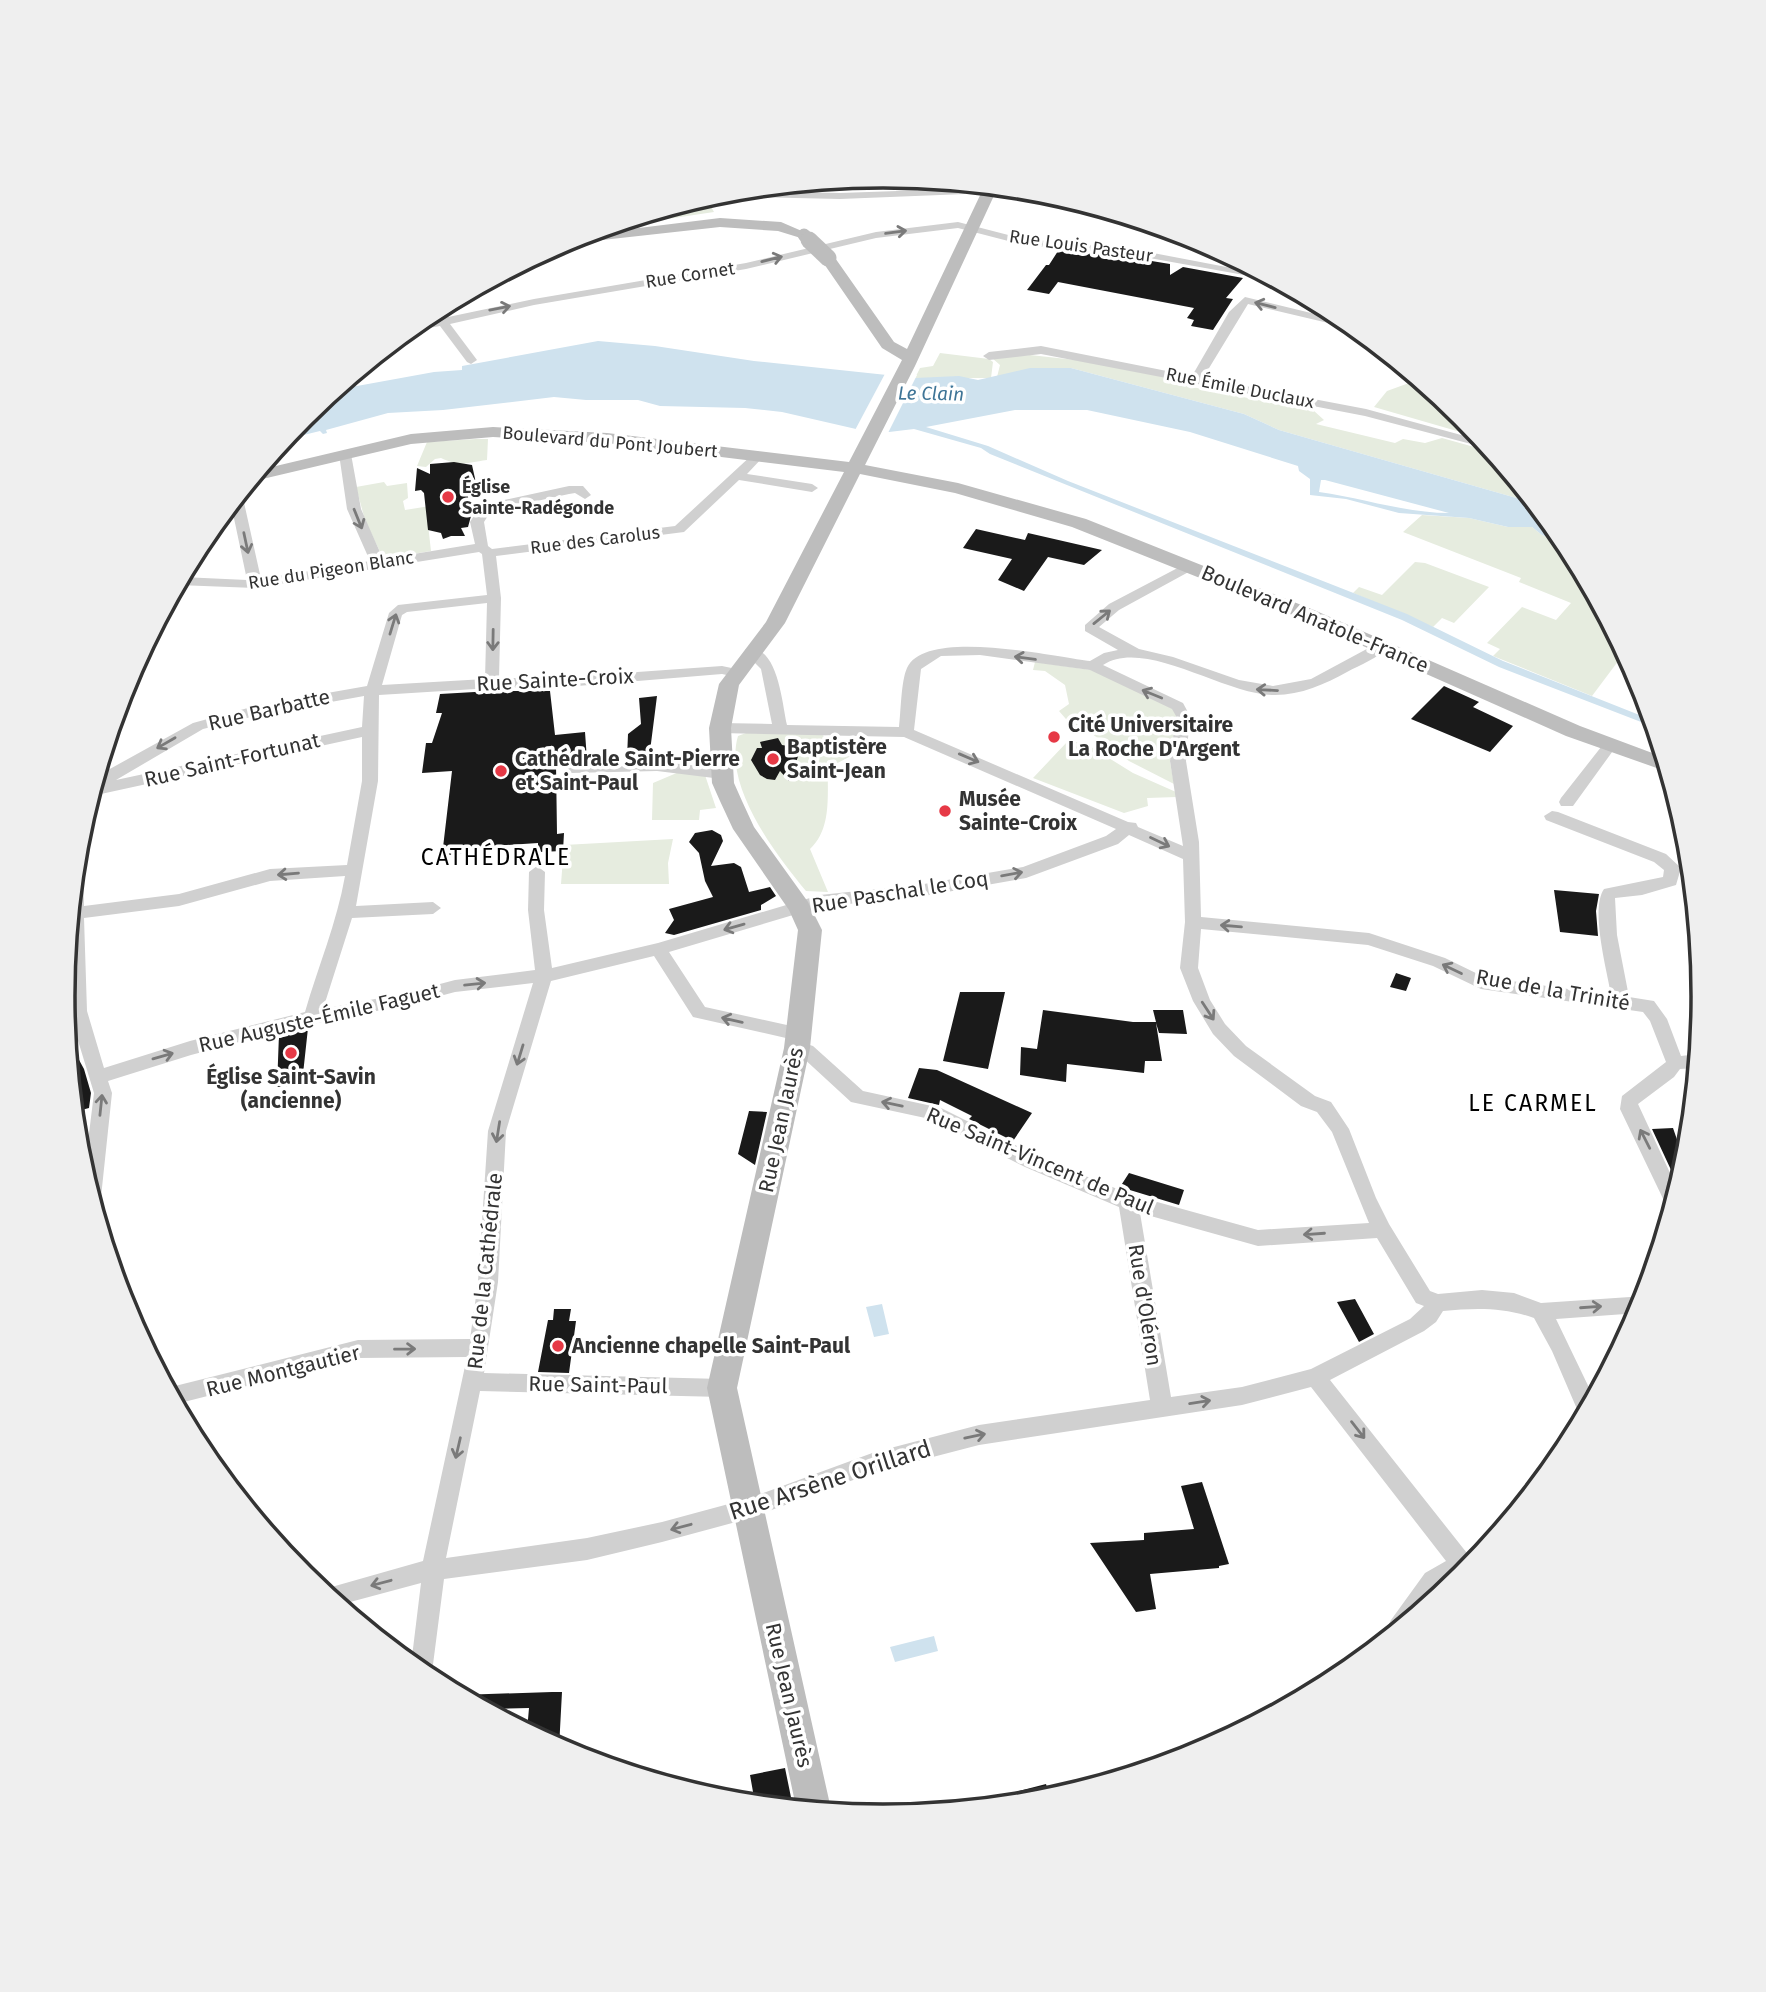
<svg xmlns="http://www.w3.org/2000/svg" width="1766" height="1992" font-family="'Fira Sans',sans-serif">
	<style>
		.green { fill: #e6ecdf }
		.water { fill: #cfe2ee; fill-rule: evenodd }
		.pier { fill: #fff }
		.building { fill: #1a1a1a }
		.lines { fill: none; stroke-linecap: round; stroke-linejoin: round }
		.street { fill: #d0d0d0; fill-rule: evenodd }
		.secondary { fill: #bdbdbd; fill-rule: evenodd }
		.secondary-bridge-far1 { stroke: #bdbdbd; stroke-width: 13 }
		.secondary-bridge { stroke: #bdbdbd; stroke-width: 17 }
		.oneway { stroke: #7a7a7a }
		.poi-dot { fill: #e63946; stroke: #fff; stroke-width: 2.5 }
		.labels { text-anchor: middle; stroke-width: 7; stroke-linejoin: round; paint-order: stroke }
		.far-street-label { font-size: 18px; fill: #333; stroke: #fff }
		.far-poi-label { font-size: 18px; font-weight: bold; fill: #333; stroke: #fff; text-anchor: start }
		.far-water-label { font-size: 19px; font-style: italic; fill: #3f7597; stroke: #fff }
		.street-label { font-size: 21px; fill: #333; stroke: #fff }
		.poi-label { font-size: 21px; font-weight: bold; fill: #333; stroke: #fff; text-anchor: start }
		.neighbourhood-label { font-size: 23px; letter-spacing: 2px; fill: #000; stroke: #fff }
		.near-street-label { font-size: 24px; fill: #333; stroke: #fff }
		.rim { fill: none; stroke: #333; stroke-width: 3.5 }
	</style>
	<rect width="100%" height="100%" fill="#fff"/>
	<path class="green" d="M708,201L714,212L667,219L661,211Z
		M940,353L989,359L993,362L991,378H915L920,368L933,366Z
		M1030,355L1122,365L1186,377L1182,385L1303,409L1307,401L1314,403L1313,410L1324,420L1316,424L1395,443L1403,439L1425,443L1442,438L1492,452L1534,503L1279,430L1244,414L1071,368L997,377L1000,365L992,358Z
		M1409,383C1440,391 1461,414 1481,438L1374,407L1387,391Z
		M476,439H488L487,460C466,463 460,467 441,458L435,459L426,467L417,466L427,442Z
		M384,482L387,486L407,483L408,498L403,501L405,510L430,506L427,516L431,551L389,558L382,556L365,520L356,487Z
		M1422,515L1469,518L1508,527H1532L1542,535L1567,545L1628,659L1622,656L1592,696L1493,656L1500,649L1487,643L1522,607L1556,620L1571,603L1519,582L1521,578L1403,532Z
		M1415,562L1425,563L1489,587L1454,623L1442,618L1433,627L1353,593L1359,587L1382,595Z
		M1035,662L1091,670L1165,703L1177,712L1170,762L1174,784L1129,761L1084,728L1078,733L1059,711L1069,704L1065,685L1045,671L1033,670Z
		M746,733L821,734L827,738H840V743L881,746L882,749L851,756L828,768C827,796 832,828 810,849L828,892L806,891C776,855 723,786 738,736Z
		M1067,742H1083L1133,773L1176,792L1177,797L1147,798L1148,806L1124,813L1033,778Z
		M679,772L705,775L716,808L700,810L699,820H652L653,783Z
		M673,839L668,863L669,884H561L564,845Z"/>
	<path class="water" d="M598,341L655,346L754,361L915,378L959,376L978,380L1030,368H1071L1244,414L1279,430L1534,503L1567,545L1542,535L1532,527H1508L1469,518L1399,513L1346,499L1310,495V479L1299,471L1298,466L1190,432L1087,410H1015L926,427L988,446L1068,481L1407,614L1503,661L1652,720L1654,727L1499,667L1402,620L990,454L981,448L914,429L889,432L856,429L782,412L745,408L660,406L638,400H586L554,397L443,410L388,413L326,430L327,433L323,434L320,431L283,440L303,416L335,390L434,372L462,370V366ZM1321,480H1325L1449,513C1406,513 1362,498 1319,492Z
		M882,1304L889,1334L874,1337L866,1307Z
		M934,1636L938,1651L895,1662L890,1647Z"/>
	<path class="pier" d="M887,370L917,375L887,435L854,432Z"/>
	<path class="building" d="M1058,251L1127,257L1170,264V275L1183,267L1243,278L1226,298L1233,299L1213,330L1191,326L1194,320L1187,318L1194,308L1058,282L1049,294L1027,290L1046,265H1049Z
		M454,462L472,465L476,483L466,484L471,516L468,527L461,528L465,536H451L443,539L441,533L428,530L424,493L421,490L415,491L417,468L430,474V464Z
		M976,529L1025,540L1028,533L1102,550L1084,565L1048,557L1024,591L998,580L1012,559L963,548Z
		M1444,686L1479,702L1473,707L1513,726L1490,752L1411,719Z
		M492,691H550L555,735L585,732L587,760L556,764L557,834L564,833L563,851L538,852V843L463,848L462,853L442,856L452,771L422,773L426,743H432L442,713H436L440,694Z
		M657,696L649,759H627L628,734L641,724L639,698Z
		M778,738L782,745L794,747L799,754L789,781L780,771L775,780L767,779L760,775L751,760L757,748H762L760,742Z
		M712,830L721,835L723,841L711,866L734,863L741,867L749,892L770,887L776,896L761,905V910L674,935L665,933L674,920L669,909L713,897L705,881L699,853L689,842L695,833Z
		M1554,890L1599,894L1596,911L1598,936L1560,932Z
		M1396,973L1411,978L1406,991L1390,987Z
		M960,992H1005L988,1069L943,1061Z
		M1043,1010L1133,1022H1156L1153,1010H1183L1187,1034L1159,1033L1156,1023L1162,1061H1145L1144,1073L1067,1064L1066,1082L1020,1075L1021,1047L1037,1049Z
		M308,1028L303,1074L290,1086L277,1087L279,1034Z
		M67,1038L84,1069L91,1093L89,1108L74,1112Z
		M919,1068L937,1070L1032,1113L1013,1141L969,1119L972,1116L940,1100L939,1105L908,1098Z
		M749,1111L767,1112L755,1165L738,1154Z
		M1673,1128L1682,1154H1687L1678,1185L1652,1129Z
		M1129,1173L1184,1190L1179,1205L1120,1187Z
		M1355,1299L1374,1334L1359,1342L1337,1302Z
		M554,1309H571L569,1321H576L569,1373L538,1372L548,1320H553Z
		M1202,1482L1229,1564L1219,1566V1568L1150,1574L1156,1609L1136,1612L1090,1543L1144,1540V1533L1194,1529L1181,1486Z
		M552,1692H562L559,1748L527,1731L529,1708L486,1709L460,1695Z
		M785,1768L793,1807L755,1803L750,1775Z
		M1046,1784L1050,1798L1001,1804L1000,1796Z"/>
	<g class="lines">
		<path class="street" d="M954,183L964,184L965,194L840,199L710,196L729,191L840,193L955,189Z
			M958,222L1024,239L1127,248L1263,274L1277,281L1127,254L1024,245L958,228L876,238L746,269L534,305L450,324L477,360L471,364L467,362L440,326L406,332L415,324L534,299L746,263L876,232Z
			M1245,297L1348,322L1358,330L1248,304L1203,378L1366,409L1483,441L1490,449L1365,416L1041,354L989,360L983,356L989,352L1041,346L1192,376L1229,312Z
			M345,450L351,454L361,509L383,559L475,544L470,522L481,505L569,486H583L591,495L585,499L575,493L569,494L491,511L484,522L488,546L492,549L675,526L753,454L757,453L763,457L747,474L812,484L818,488L812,492L739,480L684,532L496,556L501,598L499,678H553L722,666L741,670L743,673L736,677L722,674L553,688H492L379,695L378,781L356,906L433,902L441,908L433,914L352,918L323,1009L406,993L455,980L535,970L528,910L529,872L537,866L545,872L544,910L552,968L658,943L820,895L924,884L1023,867L1106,836L1116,829L904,737L720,733L712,728L720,723L772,724L761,669L744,652L746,649C778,642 782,704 787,725L899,727C901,711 901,681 907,668C925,627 1055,657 1090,661L1104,653L1118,650L1085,631V625L1109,604L1189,562L1194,563V569L1119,610L1099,627L1139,649L1173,657L1239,680L1273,686L1311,679L1376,644H1386L1388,647C1378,658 1360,665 1347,672C1325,684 1301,695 1275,695C1226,696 1145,637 1103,665L1183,703L1190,716L1186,761L1199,842L1201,917L1369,933L1445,958L1484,977L1611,995C1607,970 1590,909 1604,889L1663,877L1664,870L1654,862L1546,820L1544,816L1552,811L1558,812L1666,854L1681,868L1676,885L1642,895L1615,898L1617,935L1629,997L1654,1001L1667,1019L1681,1056L1697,1054L1696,1068L1680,1069L1674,1077L1638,1104L1677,1188L1671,1208L1667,1207L1620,1109L1622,1096L1666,1062L1650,1021L1643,1012L1481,989L1433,966L1368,945L1201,929L1198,968L1210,1000L1225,1024L1246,1046L1315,1096L1331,1102L1349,1129L1376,1198L1389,1224L1430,1291L1438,1294L1482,1290L1514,1293L1541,1303L1645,1296L1639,1313L1556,1319L1594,1398L1583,1417L1580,1416L1552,1351L1534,1318C1503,1307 1475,1308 1443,1311L1436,1322L1424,1331L1330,1380L1474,1562L1463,1576L1441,1589L1432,1601L1390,1635L1387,1628L1391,1620L1425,1573L1446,1561L1311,1387L1242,1405L979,1445L875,1472L747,1519L662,1542L587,1560L444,1579L431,1680L411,1665L421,1583L339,1605L321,1590L423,1561L467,1357L358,1358L176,1404L167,1388L358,1340L470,1339L478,1282L488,1131L533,983L455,992L406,1005L293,1028L191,1055L108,1081L112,1093L101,1197L93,1204L84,1174L94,1093L69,1011L68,945L76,867L83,872L84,906L179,894L270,869L347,865L362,781V737L101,794L92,791L108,770L193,723L259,705L367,686L389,613L398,605L487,595L482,554L479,552L255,588L178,585L182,577L247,580L231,504L239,495L243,498L261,579L370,561L347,509L339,454ZM487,603L485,679L382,685L402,615L407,612ZM980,655L1090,670L1172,709L1176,716L1170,761L1183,846L1138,827L1136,823L1128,822L914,730L921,669L941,656ZM364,696L362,727L116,780L203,729L259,715ZM1129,835L1183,859L1185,922L1180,968L1193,1001L1213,1034L1234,1056L1301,1106L1317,1112L1332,1132L1369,1223L1258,1230L1132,1195L1039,1157L941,1108L863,1091L813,1046L797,1041L791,1043L788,1048L791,1053L801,1056L851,1102L930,1119L1025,1167L1119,1207L1150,1400L979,1425L875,1452L747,1499L662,1522L587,1538L446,1558L480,1391L722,1397L729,1395L733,1388L729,1381L722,1379L484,1373L498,1282L506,1131L551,981L654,956L693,1017L799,1041L805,1039L808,1034L805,1029L705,1007L669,952L820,907L924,896L1026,878L1118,844ZM345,876C337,922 318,967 305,1012L190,1041L104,1068L87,1011L84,918L179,906L270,881ZM1140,1213L1258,1246L1377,1238L1416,1303L1424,1306L1410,1319L1311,1369L1242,1387L1171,1397Z
			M1610,740L1615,742L1618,745L1615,748L1573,806H1561L1559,802L1561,798L1605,742Z
			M657,761L722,769L730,774L722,779L657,771L570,773L562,768L570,763Z"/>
		<path class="secondary" d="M984,187H998L915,366L865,465L958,483L1086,519L1314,610L1580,726L1663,757L1668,772L1566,736L1300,618L1072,527L955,493L860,474L785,623L739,685L731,728L734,783L742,801L754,827L808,902L822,930L810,1048L737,1388L831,1809L796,1807L707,1388L784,1048L798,930L789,910L733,829L720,801L712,783L709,728L719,684L766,622L844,472L607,443L493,437L411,444L250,482L259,470L411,434L493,427L607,433L849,462L902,360L882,348L820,258L823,255H833L894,342L907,349Z
			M720,218L781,222L811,235L804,239L778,231L720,227L557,245L582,235Z"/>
		<path class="secondary-bridge-far1" d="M804,235L811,242"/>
		<path class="secondary-bridge" d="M809,240L828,258"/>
	</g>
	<defs><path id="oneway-shaft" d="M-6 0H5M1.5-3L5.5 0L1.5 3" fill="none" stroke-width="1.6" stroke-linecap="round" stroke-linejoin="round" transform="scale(1.75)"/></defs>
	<g class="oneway">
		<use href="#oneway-shaft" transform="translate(896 232) rotate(-8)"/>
		<use href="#oneway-shaft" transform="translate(772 259) rotate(-14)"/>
		<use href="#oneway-shaft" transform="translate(1265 305) rotate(-166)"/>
		<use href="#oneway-shaft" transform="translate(500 308) rotate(-11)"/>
		<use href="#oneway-shaft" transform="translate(358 519) rotate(68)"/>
		<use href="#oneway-shaft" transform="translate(246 543) rotate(78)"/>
		<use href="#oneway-shaft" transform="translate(1102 617) rotate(-39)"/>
		<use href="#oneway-shaft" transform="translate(393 624) rotate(-73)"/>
		<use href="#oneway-shaft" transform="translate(493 640) rotate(91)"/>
		<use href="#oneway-shaft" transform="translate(1025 658) rotate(-172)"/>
		<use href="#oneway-shaft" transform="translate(1267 690) rotate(-177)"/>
		<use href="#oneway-shaft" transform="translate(1152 694) rotate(-158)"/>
		<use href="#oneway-shaft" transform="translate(166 743) rotate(150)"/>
		<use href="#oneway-shaft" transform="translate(969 758) rotate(23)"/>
		<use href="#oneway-shaft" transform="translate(1160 842) rotate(25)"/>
		<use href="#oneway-shaft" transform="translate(288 874) rotate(175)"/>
		<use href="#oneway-shaft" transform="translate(1012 874) rotate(-10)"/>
		<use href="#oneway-shaft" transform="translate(1231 926) rotate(-175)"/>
		<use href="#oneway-shaft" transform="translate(734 927) rotate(164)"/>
		<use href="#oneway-shaft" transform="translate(1452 969) rotate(-154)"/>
		<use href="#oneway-shaft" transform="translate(475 984) rotate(-6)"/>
		<use href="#oneway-shaft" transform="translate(1208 1011) rotate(57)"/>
		<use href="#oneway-shaft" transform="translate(732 1020) rotate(-167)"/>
		<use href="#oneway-shaft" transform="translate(520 1055) rotate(107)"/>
		<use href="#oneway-shaft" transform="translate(163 1056) rotate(-16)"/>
		<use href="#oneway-shaft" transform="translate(892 1104) rotate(-168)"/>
		<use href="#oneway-shaft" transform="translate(101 1105) rotate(-84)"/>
		<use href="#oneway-shaft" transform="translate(498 1132) rotate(99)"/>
		<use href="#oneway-shaft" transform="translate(1645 1139) rotate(-117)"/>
		<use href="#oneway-shaft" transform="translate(1314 1234) rotate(176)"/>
		<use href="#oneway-shaft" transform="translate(1591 1307) rotate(-4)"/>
		<use href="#oneway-shaft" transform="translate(405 1349) rotate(-1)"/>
		<use href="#oneway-shaft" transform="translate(1200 1402) rotate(-9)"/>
		<use href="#oneway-shaft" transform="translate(1358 1430) rotate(52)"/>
		<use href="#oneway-shaft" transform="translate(975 1436) rotate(-12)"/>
		<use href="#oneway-shaft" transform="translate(458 1448) rotate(103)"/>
		<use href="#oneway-shaft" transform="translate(681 1527) rotate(165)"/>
		<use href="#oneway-shaft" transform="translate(381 1583) rotate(165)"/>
	</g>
	<g class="poi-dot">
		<circle cx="448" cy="497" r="7"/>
		<circle cx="1054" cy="737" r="7"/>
		<circle cx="773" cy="759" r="7"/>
		<circle cx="501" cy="771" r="7"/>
		<circle cx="945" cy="811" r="7"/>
		<circle cx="291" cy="1053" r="7"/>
		<circle cx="558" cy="1346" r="7"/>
	</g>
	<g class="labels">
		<g class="far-street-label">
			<text transform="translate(1081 246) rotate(8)" y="6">Rue Louis Pasteur</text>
			<text transform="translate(690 275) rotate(-9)" y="6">Rue Cornet</text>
			<text transform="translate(1240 388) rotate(11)" y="6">Rue Émile Duclaux</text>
			<text transform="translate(610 442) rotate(5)" y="6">Boulevard du Pont Joubert</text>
			<text transform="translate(595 540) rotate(-7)" y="6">Rue des Carolus</text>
			<text transform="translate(331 570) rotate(-9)" y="6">Rue du Pigeon Blanc</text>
		</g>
		<g class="far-poi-label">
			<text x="462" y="493">Église<tspan x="462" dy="21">Sainte-Radégonde</tspan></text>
		</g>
		<g class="far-water-label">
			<text transform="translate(931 393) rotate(1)" y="7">Le Clain</text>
		</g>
		<g class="street-label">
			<text transform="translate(1315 619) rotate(23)" y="7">Boulevard Anatole-France</text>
			<text transform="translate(555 680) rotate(-3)" y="7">Rue Sainte-Croix</text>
			<text transform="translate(269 710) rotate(-13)" y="7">Rue Barbatte</text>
			<text transform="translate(232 760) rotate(-13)" y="7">Rue Saint-Fortunat</text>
			<text transform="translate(900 892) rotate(-9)" y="7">Rue Paschal le Coq</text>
			<text transform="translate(1553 990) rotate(10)" y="7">Rue de la Trinité</text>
			<text transform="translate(319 1018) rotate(-13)" y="7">Rue Auguste-Émile Faguet</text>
			<text transform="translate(781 1120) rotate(-78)" y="7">Rue Jean Jaurès</text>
			<text transform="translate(1040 1161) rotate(23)" y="7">Rue Saint-Vincent de Paul</text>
			<text transform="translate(485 1271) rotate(-84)" y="7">Rue de la Cathédrale</text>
			<text transform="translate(1145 1305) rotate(81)" y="7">Rue d'Oléron</text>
			<text transform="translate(283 1371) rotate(-14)" y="7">Rue Montgautier</text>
			<text transform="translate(598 1385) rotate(1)" y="7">Rue Saint-Paul</text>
			<text transform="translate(789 1695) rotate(77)" y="7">Rue Jean Jaurès</text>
		</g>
		<g class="poi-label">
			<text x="1068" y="732">Cité Universitaire<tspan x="1068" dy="24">La Roche D'Argent</tspan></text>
			<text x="787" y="754">Baptistère<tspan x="787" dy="24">Saint-Jean</tspan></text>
			<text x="515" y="766">Cathédrale Saint-Pierre<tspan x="515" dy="24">et Saint-Paul</tspan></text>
			<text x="959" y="806">Musée<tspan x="959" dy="24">Sainte-Croix</tspan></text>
			<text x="291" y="1084" text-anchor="middle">Église Saint-Savin<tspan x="291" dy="24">(ancienne)</tspan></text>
			<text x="572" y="1353">Ancienne chapelle Saint-Paul</text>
		</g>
		<g class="neighbourhood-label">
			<text x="496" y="865">CATHÉDRALE</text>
			<text x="1533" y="1111">LE CARMEL</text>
		</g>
		<g class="near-street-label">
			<text transform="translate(830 1480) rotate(-18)" y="8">Rue Arsène Orillard</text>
		</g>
	</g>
	<path d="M0 0H1766V1992H0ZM75 996a808 808 0 1 1 1616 0a808 808 0 1 1-1616 0Z" fill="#efefef" fill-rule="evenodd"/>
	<path class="rim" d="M75 996a808 808 0 1 1 1616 0a808 808 0 1 1-1616 0Z"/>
</svg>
